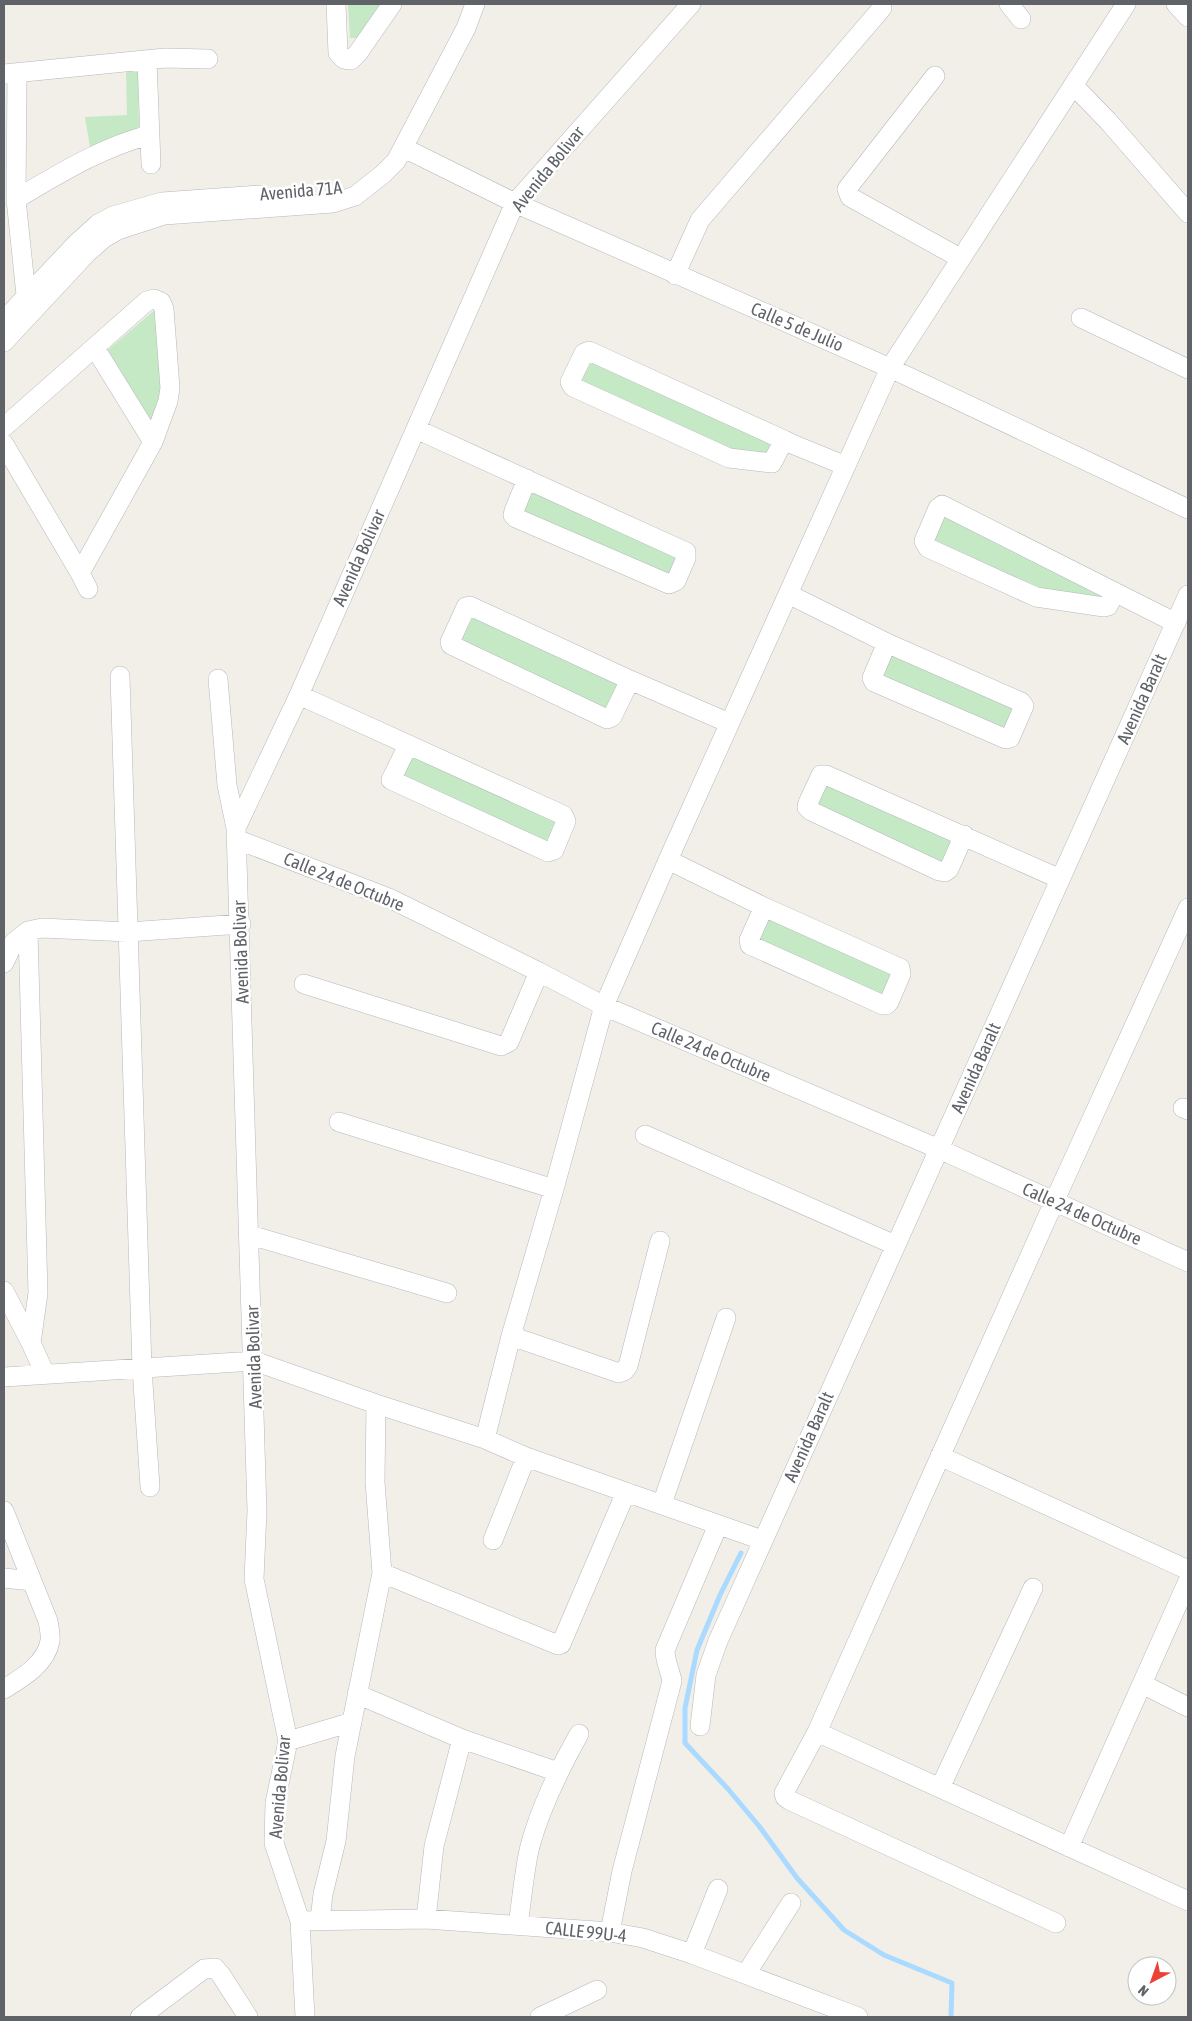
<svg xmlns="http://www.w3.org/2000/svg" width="1192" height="2021" font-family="'Asap Condensed',sans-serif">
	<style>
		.green { fill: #c5e8c5 }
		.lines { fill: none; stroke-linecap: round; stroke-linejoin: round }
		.stream { stroke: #aadaff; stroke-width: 5 }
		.street-casing { stroke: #b5b8bc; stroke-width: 20 }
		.street { stroke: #fff; stroke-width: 19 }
		.labels { text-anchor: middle; stroke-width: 5; stroke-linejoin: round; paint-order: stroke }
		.street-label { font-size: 18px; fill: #5f6368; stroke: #fff }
	</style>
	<rect width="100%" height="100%" fill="#f1efe8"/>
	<path class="green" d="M348,4H386L359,38H350Z
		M126,71L138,72L139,130L90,147L85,117L127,115Z
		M157,308L161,398L150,423L103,354Z
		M593,359L773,442L766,459L736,457L579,384Z
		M532,489L678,556L671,576L522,511Z
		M946,514L1102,593L1100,599L1045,590L934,540Z
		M473,617L618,683L606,709L461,640Z
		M892,651L1014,707L1004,732L882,677Z
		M413,753L557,821L546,842L401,775Z
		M826,781L955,839L942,864L816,804Z
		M768,916L892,975L884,997L754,940Z"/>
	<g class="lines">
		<path class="stream" d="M741,1553L720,1595L697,1650L685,1708V1743L728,1789L759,1826L797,1878L844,1930L884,1955L952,1983L951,2017"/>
		<defs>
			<path id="street" d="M336,4L338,53L344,59L351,60L358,53L392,4
				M1009,4L1021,19
				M1176,4L1188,17
				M147,60L151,164
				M4,74L165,58L208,59
				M17,74L16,199L26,295L31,301
				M935,76L847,189L850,197L960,258
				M1073,85L1108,121L1188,213
				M404,148L515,203L890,368L1188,509
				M16,199C59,174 100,148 149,135
				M675,275L700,220L882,8
				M1081,318L1188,369
				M4,320L77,243L98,224L113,216L162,202L260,195
				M4,342L87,253L104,238L118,230L164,215L333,203L355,196L383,174L396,161L466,28L475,4
				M95,348L153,442
				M4,427L147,301L154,299L161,302L164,309L170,388L168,401L153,442L80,573
				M416,429L686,552V558L676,581L669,584L516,518L513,515L514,511L527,479
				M784,440L772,463L729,458L573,387L570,382L584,353L589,351L784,440L792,444L846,466
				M4,444L80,573L88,589
				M1115,592L1108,606L1104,607L1036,597L928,548L924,541L938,508L942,505L1176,623
				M788,594L889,644L1021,702L1024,706L1010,738L1006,739L874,682L872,678L886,645L889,644
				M120,676L142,1368L150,1487
				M218,679L227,785L236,828
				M630,680L612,717L607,719L451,645L450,642L466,607L470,606L630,680L729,723
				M299,695L563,815L566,821L554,850L548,852L391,780L408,745
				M964,835L949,869L945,872L939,871L811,811L807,807L808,803L821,775H826L1060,879
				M236,839L389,898L539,972L604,1006L939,1149L1188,1262
				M668,860L764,907L900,968L901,974L889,1002L886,1005H883L750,945L749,940L764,907
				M28,931L38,1293L31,1343
				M4,963L14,942L28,931L42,928L128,932L241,924
				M304,984L501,1046L509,1042L539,972
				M1183,1108L1188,1110
				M339,1122L554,1189
				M645,1135L895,1245
				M250,1235L447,1293
				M4,1291L31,1343L45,1374
				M511,1336L619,1373L624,1371L628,1366L660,1241
				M4,1377L254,1361L376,1404L485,1439L526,1457L762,1540
				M485,1439L511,1336L554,1189L604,1006L668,860L890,368L1126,4
				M940,1456L1188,1570
				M662,1504L726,1318
				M4,1511L48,1621C49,1627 51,1635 50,1641C46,1664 22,1678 4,1689
				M493,1540L526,1457
				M382,1573L558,1645L561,1644L626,1492
				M4,1578L32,1581
				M1142,1684L1188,1707
				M357,1694L462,1739L558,1772
				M700,1726L706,1675L718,1641L1188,595
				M817,1732L1188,1901
				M288,1741L352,1722
				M940,1788L1033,1588
				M1069,1847L1188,1581
				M426,1919L434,1846L462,1739
				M320,1920L323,1894L336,1841L345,1756L382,1573L375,1482L376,1404
				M300,1921L426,1919L610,1932L643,1938L692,1954L858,2017
				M1056,1923L789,1800L785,1797L784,1793L817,1732L1054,1202L1188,908
				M518,1925C522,1899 524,1871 530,1846C541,1806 559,1770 579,1734
				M610,1932L622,1871L672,1681C670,1670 665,1662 665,1650L718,1525
				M692,1954L718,1889
				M746,1974L791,1903
				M140,2017L204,1969L215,1968L221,1975L248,2017
				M305,2017L300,1921L274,1843L275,1803L288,1741L254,1579L257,1511L236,828L299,695L515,203L691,4
				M540,2017L597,1990"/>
		</defs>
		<use href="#street" class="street-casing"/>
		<use href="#street" class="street"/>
	</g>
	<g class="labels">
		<g class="street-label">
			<text transform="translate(548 169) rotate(-51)" y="6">Avenida Bolivar</text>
			<text transform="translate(301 191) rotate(-5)" y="6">Avenida 71A</text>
			<text transform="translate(797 327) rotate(23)" y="6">Calle 5 de Julio</text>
			<text transform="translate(359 558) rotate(-66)" y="6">Avenida Bolivar</text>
			<text transform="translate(1142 699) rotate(-66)" y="6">Avenida Baralt</text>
			<text transform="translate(344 882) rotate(22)" y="6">Calle 24 de Octubre</text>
			<text transform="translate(241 952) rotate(-92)" y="6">Avenida Bolivar</text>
			<text transform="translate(711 1052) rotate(23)" y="6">Calle 24 de Octubre</text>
			<text transform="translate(976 1068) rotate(-66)" y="6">Avenida Baralt</text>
			<text transform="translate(1082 1214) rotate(24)" y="6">Calle 24 de Octubre</text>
			<text transform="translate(254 1357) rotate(-92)" y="6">Avenida Bolivar</text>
			<text transform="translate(809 1437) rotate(-66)" y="6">Avenida Baralt</text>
			<text transform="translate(280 1787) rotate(-85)" y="6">Avenida Bolivar</text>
			<text transform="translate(586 1932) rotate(6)" y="6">CALLE 99U-4</text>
		</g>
	</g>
	<rect width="1192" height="2021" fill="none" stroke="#5f6368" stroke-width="10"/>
	<g transform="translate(1152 1981) rotate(221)"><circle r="24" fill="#ffffff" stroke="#bfc1c3"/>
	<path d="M0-4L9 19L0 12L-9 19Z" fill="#ea4335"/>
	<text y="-8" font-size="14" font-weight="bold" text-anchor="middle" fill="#5f6368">N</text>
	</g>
</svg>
